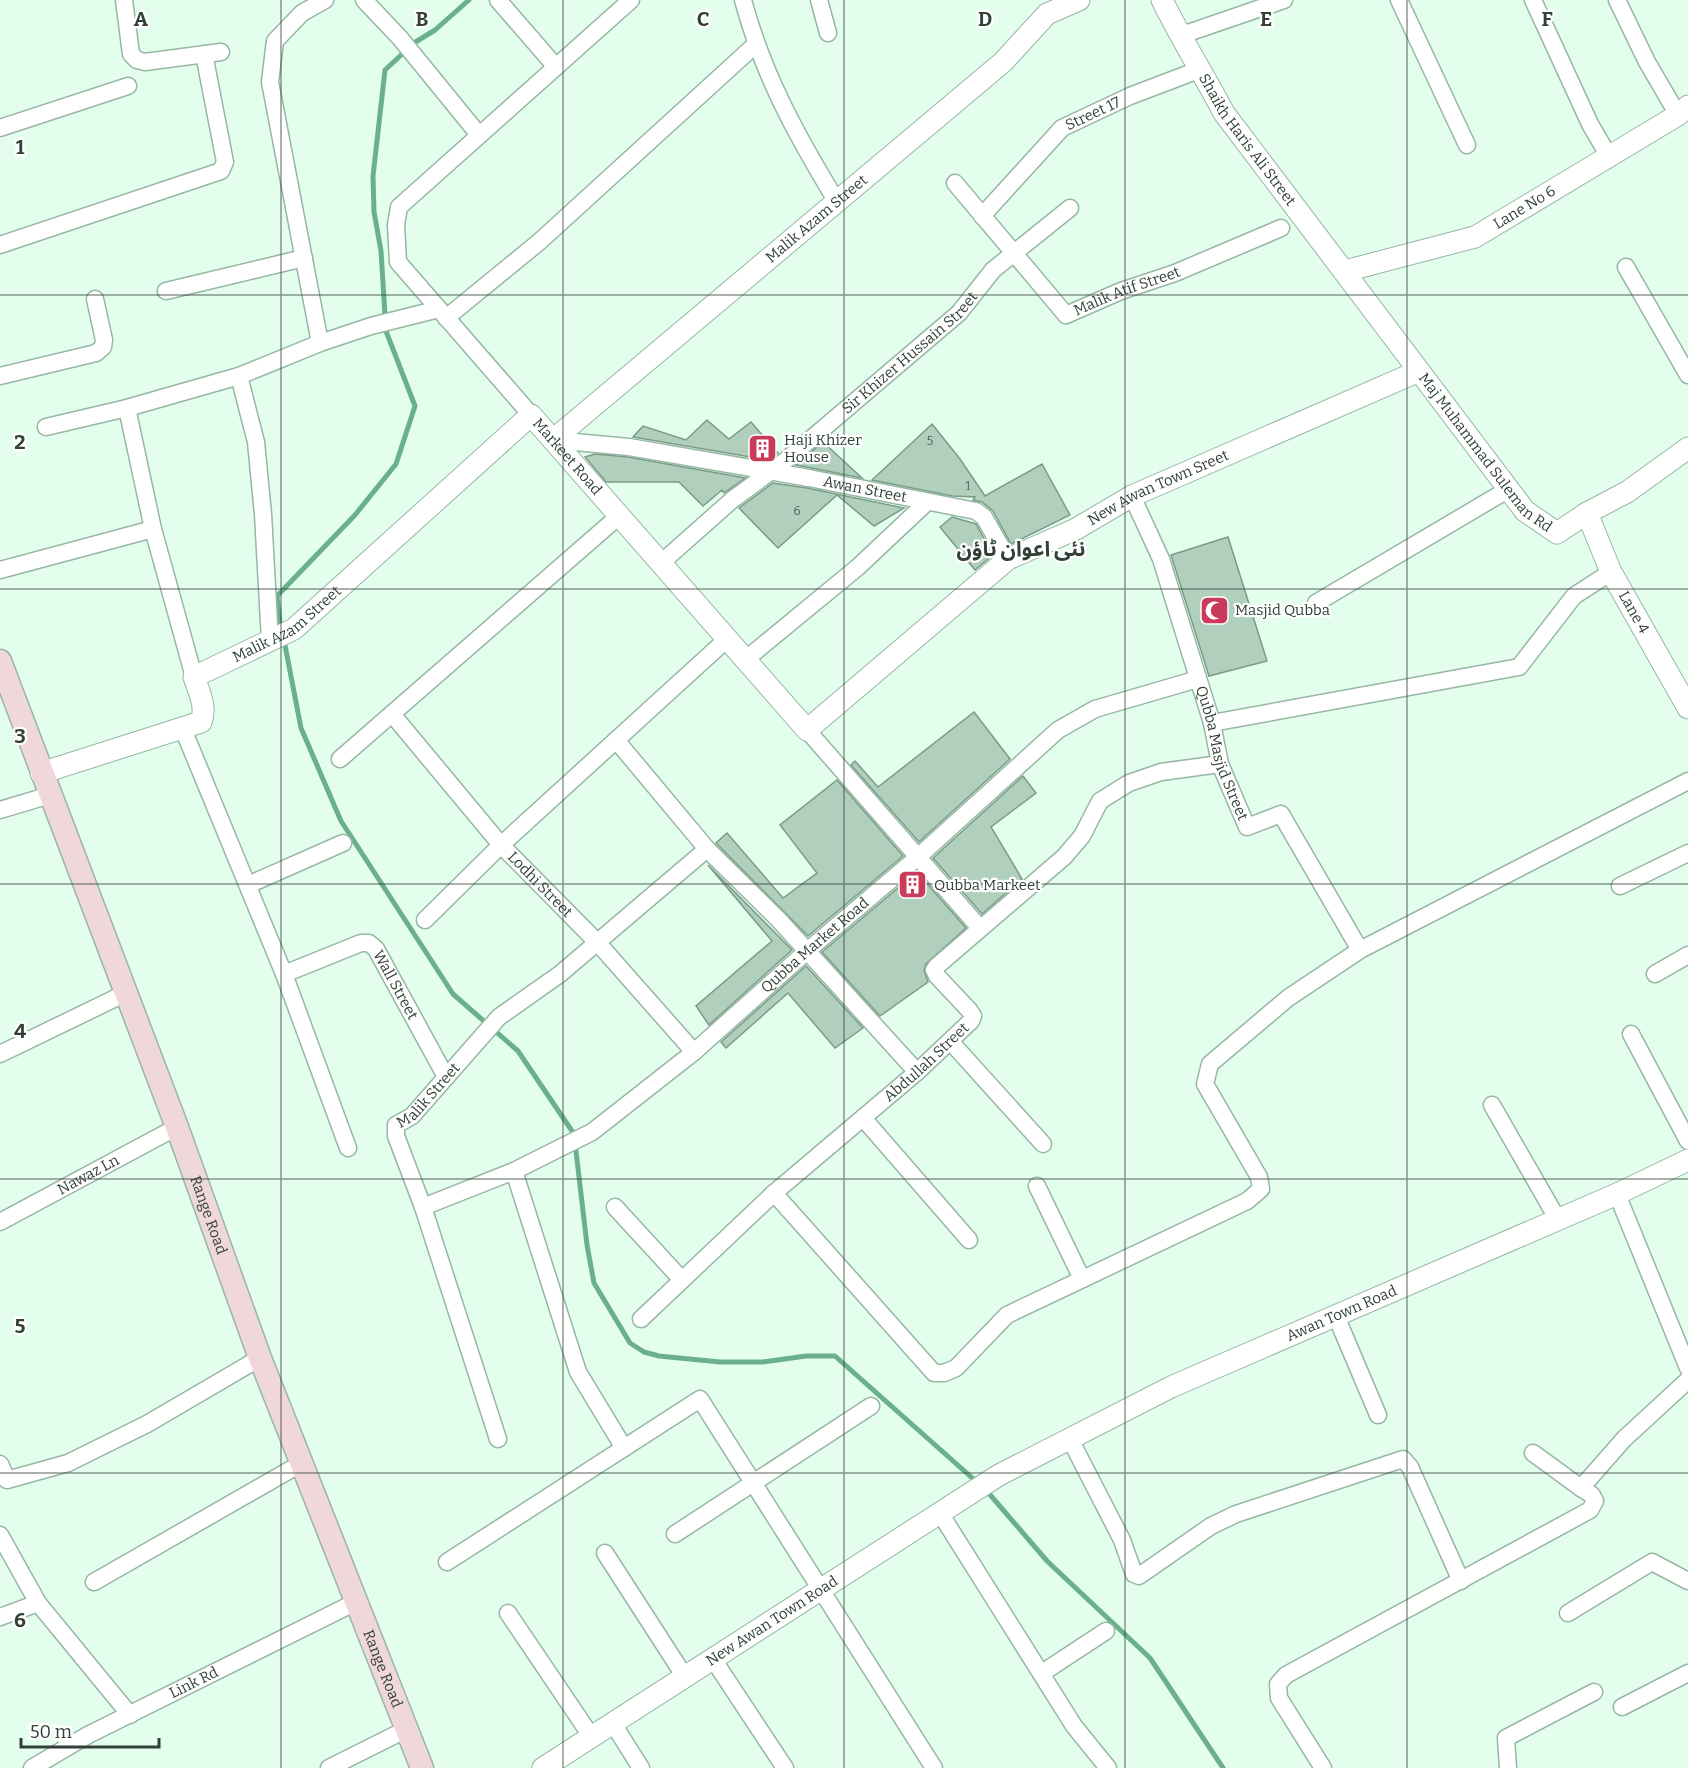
<svg xmlns="http://www.w3.org/2000/svg" width="1688" height="1768" font-family="Bitter,'Noto Sans Arabic',serif">
	<style>
		.lines { fill: none; stroke-linecap: round; stroke-linejoin: round }
		.stream { stroke: #6ab18b; stroke-width: 5 }
		.building { fill: #b0cfbc; stroke: #7c9a88; stroke-width: 1.5 }
		.minor-casing { stroke: #97b6a3; stroke-width: 19 }
		.tertiary-casing { stroke: #97b6a3; stroke-width: 23 }
		.secondary-casing { stroke: #97b6a3; stroke-width: 25 }
		.minor { stroke: #fff; stroke-width: 16 }
		.tertiary { stroke: #fff; stroke-width: 21 }
		.secondary { stroke: #f0d7da; stroke-width: 22 }
		.grid { fill: none; stroke: #334038; stroke-width: 1.5; stroke-opacity: 0.55 }
		.labels { text-anchor: middle; stroke-width: 4.5; stroke-linejoin: round; paint-order: stroke }
		.number-label { font-size: 12px; fill: #526459 }
		.street-label { font-size: 15px; fill: #334038; stroke: #fff }
		.poi-label { font-size: 15px; fill: #334038; stroke: #fff; text-anchor: start }
		.district-label { font-size: 21px; font-weight: bold; fill: #334038; stroke: #fff }
		.grid-label { font-size: 20px; text-anchor: middle; font-weight: bold; fill: #334038; stroke: #fff; stroke-width: 4.5; stroke-linejoin: round; paint-order: stroke }
	</style>
	<rect width="100%" height="100%" fill="#e4feee"/>
	<g class="lines">
		<path class="stream" d="M281,631L277,596L355,515L396,464L415,406L386,331L381,251L374,212L373,176L385,70L414,43L435,30L469,0
			M284,640L301,728L341,821L453,994L518,1051L574,1134L587,1245L594,1283L630,1343L644,1352L659,1356L720,1362H763L806,1356H835L979,1484
			M986,1490L1047,1561L1150,1658L1223,1768"/>
	</g>
	<path class="building" d="M707,420L729,439L751,422L778,453L768,460L633,437L643,426L686,440Z
		M932,424L960,459L985,496L1042,464L1070,515L1011,544L993,511L982,502L973,500L975,497L952,496L872,480Z
		M823,442L862,478L796,465Z
		M595,454L628,457L745,478L724,493L722,490L703,506L679,482H606L585,457Z
		M773,483L807,488L904,508L874,526L837,495L778,548L739,508Z
		M952,517L976,524L993,555L975,570L940,527Z
		M1228,537L1267,661L1209,676L1171,555Z
		M974,712L1010,759L919,842L851,765L855,761L878,787Z
		M1023,776L1036,793L991,827L1022,879L982,914L933,858Z
		M837,780L903,856L808,936L716,843L727,833L783,898L817,873L780,825Z
		M708,865L792,950L709,1025L696,1006L772,941Z
		M917,872L966,928L926,964L924,970L928,982L880,1016L822,952Z
		M806,966L863,1028L835,1048L788,993L726,1048L721,1042Z"/>
	<g class="lines">
		<defs>
			<g id="minor">
				<path d="M124,0L131,54L137,60L145,62L221,52"/>
				<path d="M364,0L400,38L479,135"/>
				<path d="M498,0L556,67"/>
				<path d="M743,0C763,75 797,136 837,202"/>
				<path d="M819,0L828,33"/>
				<path d="M1399,0L1467,145"/>
				<path d="M1533,0L1590,124L1608,155"/>
				<path d="M1617,0L1647,62L1678,115"/>
				<path d="M1179,36L1284,0"/>
				<path d="M0,128L128,86"/>
				<path id="s1" d="M955,183L1066,315L1121,291L1175,273L1281,228"/>
				<path id="s2" d="M982,216L1062,128L1130,96L1201,69"/>
				<path d="M0,245L221,171L225,162L204,54"/>
				<path d="M1626,267L1688,375"/>
				<path d="M166,291L304,258"/>
				<path d="M446,318L539,242L755,45"/>
				<path d="M320,343L270,82L275,41L302,13L325,0"/>
				<path d="M0,376L96,353L103,347L104,340L95,299"/>
				<path d="M239,376L256,442L263,514L270,641"/>
				<path d="M127,408L153,529L194,677"/>
				<path d="M531,415L398,262L396,225L399,207L631,0"/>
				<path d="M46,427L127,408L239,376L320,343L371,326L439,309"/>
				<path id="s3" d="M553,440L629,447L809,478L976,511L984,517L1008,559"/>
				<path id="s4" d="M1132,496L1161,559L1212,723L1220,764L1247,827L1281,814L1360,950"/>
				<path id="s5" d="M661,563L732,500L785,461L959,313L993,270L1070,208"/>
				<path d="M0,570L153,529"/>
				<path d="M1316,603L1509,489"/>
				<path d="M745,660L858,567L926,503"/>
				<path id="s6" d="M392,714L501,845L597,942L694,1052"/>
				<path d="M1212,723L1519,667L1574,596L1611,572"/>
				<path d="M183,729L284,974L348,1148"/>
				<path d="M807,730L979,927"/>
				<path d="M616,740L707,849L778,919L917,1072"/>
				<path d="M340,759L619,516"/>
				<path d="M0,810L50,795"/>
				<path d="M248,885L343,843"/>
				<path d="M1620,886L1688,853"/>
				<path d="M425,920L501,845L727,639"/>
				<path id="s7" d="M284,974L361,943H369L376,949L446,1077"/>
				<path d="M1655,974L1688,955"/>
				<path d="M1631,1034L1688,1141"/>
				<path d="M950,1041L1043,1144"/>
				<path d="M0,1054L126,993"/>
				<path d="M1492,1105L1558,1220"/>
				<path d="M863,1118L969,1240"/>
				<path d="M514,1171L578,1372L624,1448"/>
				<path d="M1037,1186L1082,1279"/>
				<path d="M774,1193L934,1373H944L956,1368L1007,1315L1247,1201L1261,1189L1259,1177L1205,1084L1210,1064L1288,998L1360,950L1688,781"/>
				<path d="M1617,1194L1688,1368"/>
				<path id="s8" d="M423,1207L514,1171L592,1132L694,1052L807,951L918,857L1058,730L1095,709L1198,679"/>
				<path d="M615,1207L682,1280"/>
				<path id="s9" d="M0,1222L177,1127"/>
				<path d="M1336,1316L1378,1415"/>
				<path id="s10" d="M641,1319L774,1193L917,1072L971,1021L973,1016L969,1010L937,976L934,970L937,966L1064,857L1082,836L1100,801L1129,783L1161,772L1220,764"/>
				<path id="s11" d="M498,1439L423,1207L396,1136V1125L412,1116L499,1017L560,974L707,849"/>
				<path d="M1070,1439L1122,1540L1134,1574L1139,1576L1211,1526L1236,1514L1403,1459L1410,1467L1461,1581"/>
				<path d="M1533,1453L1581,1488"/>
				<path d="M0,1464L7,1480L68,1463L147,1424L260,1358"/>
				<path d="M940,1513L1074,1726L1108,1768"/>
				<path d="M675,1534L871,1406"/>
				<path d="M0,1535L38,1603L130,1715"/>
				<path d="M605,1553L685,1677"/>
				<path d="M447,1562L700,1399L934,1768"/>
				<path d="M94,1582L302,1463"/>
				<path d="M508,1613L591,1736"/>
				<path d="M1568,1613L1652,1562L1688,1581"/>
				<path d="M0,1617L38,1603"/>
				<path d="M713,1659L785,1768"/>
				<path d="M1042,1673L1106,1631"/>
				<path d="M1622,1707L1688,1673"/>
				<path d="M612,1722L641,1768"/>
				<path id="s12" d="M32,1768L88,1735L358,1601"/>
				<path d="M329,1768L407,1729"/>
				<path d="M1323,1768L1279,1698L1278,1684L1286,1675L1590,1510L1595,1501L1592,1495L1581,1488L1624,1439L1688,1380"/>
				<path d="M1508,1768L1506,1738L1594,1692"/>
			</g>
			<g id="tertiary">
				<path id="s13" d="M1162,0C1181,39 1204,75 1224,113L1525,511L1557,533L1587,513L1627,492L1688,448"/>
				<path id="s14" d="M1345,271L1475,237L1678,115L1688,106"/>
				<path id="s15" d="M553,440L1003,62L1047,14L1079,0"/>
				<path id="s16" d="M1587,513L1611,572L1688,708"/>
				<path id="s17" d="M41,773L201,722C207,707 199,692 194,677L294,629L531,415L807,730L1008,559L1076,529L1132,496L1419,371"/>
				<path id="s18" d="M543,1768L999,1475L1171,1387L1617,1194L1688,1160"/>
			</g>
			<g id="secondary">
				<path id="s19" d="M0,661L177,1127L260,1358L422,1768"/>
			</g>
		</defs>
		<use href="#minor" class="minor-casing"/>
		<use href="#tertiary" class="tertiary-casing"/>
		<use href="#secondary" class="secondary-casing"/>
		<use href="#minor" class="minor"/>
		<use href="#tertiary" class="tertiary"/>
		<use href="#secondary" class="secondary"/>
	</g>
	<path class="grid" d="M281,0V1768M563,0V1768M844,0V1768M1125,0V1768M1407,0V1768M0,295H1688M0,589H1688M0,884H1688M0,1179H1688M0,1473H1688"/>
	<defs>
		<symbol id="building-square" viewBox="-11 -11 22 22"><rect x="-9" y="-9" width="18" height="18" rx="4" fill="#ca3a5b" stroke="#fff"/><path d="M-4-6H4V6H1V3H-1V6H-4ZM-2.5-4.3h1.7v1.8h-1.7ZM.8-4.3h1.7v1.8H.8ZM-2.5-1h1.7V.8h-1.7ZM.8-1h1.7V.8H.8Z" fill="#fff"/></symbol>
		<symbol id="mosque-square" viewBox="-11 -11 22 22"><rect x="-9" y="-9" width="18" height="18" rx="4" fill="#ca3a5b" stroke="#fff"/><path d="M3.5-4.9A6 6 0 1 0 3.5 4.9A5 5 0 1 1 3.5-4.9Z" fill="#fff"/></symbol>
	</defs>
	<g fill-rule="evenodd">
		<use href="#building-square" x="746" y="432" width="33" height="33"/>
		<use href="#mosque-square" x="1198" y="594" width="33" height="33"/>
		<use href="#building-square" x="896" y="868" width="33" height="33"/>
	</g>
	<g class="labels">
		<g class="number-label">
			<text x="930" y="445">5</text>
			<text x="968" y="490">1</text>
			<text x="797" y="515">6</text>
		</g>
		<g class="street-label">
			<text dy="5" stroke="none"><textPath href="#s2" startOffset="153">Street 17</textPath></text>
			<text dy="5" stroke="none"><textPath href="#s13" startOffset="164">Shaikh Haris Ali Street</textPath></text>
			<text dy="5" stroke="none"><textPath href="#s14" startOffset="192">Lane No 6</textPath></text>
			<text dy="5" stroke="none"><textPath href="#s15" startOffset="344">Malik Azam Street</textPath></text>
			<text dy="5" stroke="none"><textPath href="#s1" startOffset="238">Malik Atif Street</textPath></text>
			<text dy="5" stroke="none"><textPath href="#s5" startOffset="326">Sir Khizer Hussain Street</textPath></text>
			<text dy="5" stroke="none"><textPath href="#s13" startOffset="558">Maj Muhammad Suleman Rd</textPath></text>
			<text dy="5" stroke="none"><textPath href="#s17" startOffset="700">Markeet Road</textPath></text>
			<text dy="5" stroke="none"><textPath href="#s17" startOffset="1494">New Awan Town Sreet</textPath></text>
			<text dy="5" stroke="none"><textPath href="#s3" startOffset="316">Awan Street</textPath></text>
			<text dy="5" stroke="none"><textPath href="#s16" startOffset="110">Lane 4</textPath></text>
			<text dy="5" stroke="none"><textPath href="#s17" startOffset="322">Malik Azam Street</textPath></text>
			<text dy="5" stroke="none"><textPath href="#s4" startOffset="273">Qubba Masjid Street</textPath></text>
			<text dy="5" stroke="none"><textPath href="#s6" startOffset="226">Lodhi Street</textPath></text>
			<text dy="5" stroke="none"><textPath href="#s8" startOffset="476">Qubba Market Road</textPath></text>
			<text dy="5" stroke="none"><textPath href="#s7" startOffset="141">Wall Street</textPath></text>
			<text dy="5" stroke="none"><textPath href="#s10" startOffset="384">Abdullah Street</textPath></text>
			<text dy="5" stroke="none"><textPath href="#s11" startOffset="375">Malik Street</textPath></text>
			<text dy="5" stroke="none"><textPath href="#s9" startOffset="100">Nawaz Ln</textPath></text>
			<text dy="5" stroke="none"><textPath href="#s19" startOffset="592">Range Road</textPath></text>
			<text dy="5" stroke="none"><textPath href="#s18" startOffset="921">Awan Town Road</textPath></text>
			<text dy="5" stroke="none"><textPath href="#s18" startOffset="272">New Awan Town Road</textPath></text>
			<text dy="5" stroke="none"><textPath href="#s19" startOffset="1078">Range Road</textPath></text>
			<text dy="5" stroke="none"><textPath href="#s12" startOffset="183">Link Rd</textPath></text>
		</g>
		<g class="poi-label">
			<text x="784" y="445">Haji Khizer<tspan x="784" dy="17">House</tspan></text>
			<text x="1235" y="615">Masjid Qubba</text>
			<text x="934" y="890">Qubba Markeet</text>
		</g>
		<g class="district-label">
			<text x="1021" y="556">نئی اعوان ٹاؤن</text>
		</g>
	</g>
	<g class="grid-label">
		<text x="141" y="26">A</text>
		<text x="422" y="26">B</text>
		<text x="703" y="26">C</text>
		<text x="985" y="26">D</text>
		<text x="1266" y="26">E</text>
		<text x="1547" y="26">F</text>
		<text x="20" y="154">1</text>
		<text x="20" y="449">2</text>
		<text x="20" y="743">3</text>
		<text x="20" y="1038">4</text>
		<text x="20" y="1333">5</text>
		<text x="20" y="1627">6</text>
	</g>
	<path d="M21 1738v9h138v-9" fill="none" stroke="#334038" stroke-width="3"/>
	<text x="30" y="1738" font-size="18" fill="#334038" stroke="#ffffff" stroke-width="4.5" paint-order="stroke">50 m</text>
</svg>
